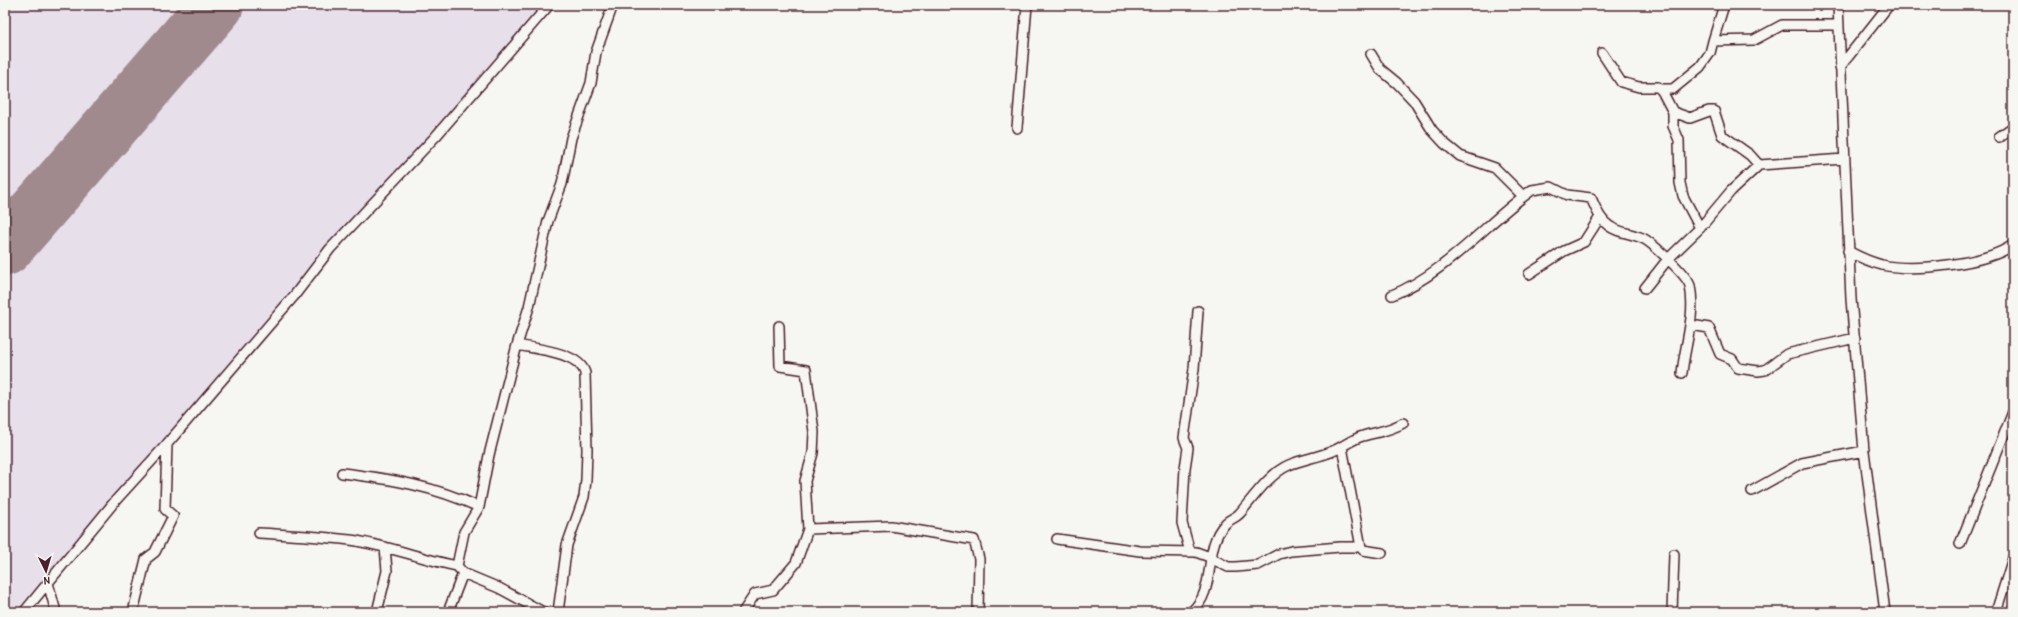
<svg xmlns="http://www.w3.org/2000/svg" width="2018" height="617" font-family="'Patrick Hand',sans-serif">
	<style>
		.built { fill: #e7dfea }
		.lines { fill: none; stroke-linecap: round; stroke-linejoin: round }
		.runway { stroke: #a08a8e; stroke-width: 56 }
		.street-casing { stroke: #4a1f2b; stroke-width: 12 }
		.street { stroke: #f6f6f2; stroke-width: 9 }
	</style>
	<rect width="100%" height="100%" fill="#f6f6f2"/>
	<filter id="ink" filterUnits="userSpaceOnUse"><feTurbulence type="fractalNoise" baseFrequency=".025" numOctaves="2"/><feDisplacementMap in="SourceGraphic" scale="8" xChannelSelector="R" yChannelSelector="G"/><feConvolveMatrix kernelMatrix="1 2 1 2 8 2 1 2 1" color-interpolation-filters="sRGB"/></filter>
	<g filter="url(#ink)">
		<path class="built" d="M5,5H543L417,152L69,548L16,612H5Z"/>
		<g class="lines">
			<path class="runway" d="M5,248L216,5"/>
			<defs>
				<path id="street" d="M1838,5L1851,299L1864,451L1885,612
					M1713,41L1724,5
					M1602,53L1621,82L1639,87H1658L1662,91L1673,112V126L1679,140L1680,183L1683,196L1700,228
					M1371,54L1380,69L1397,83L1414,101L1432,130L1444,143L1460,156L1495,168L1523,196
					M1840,67L1889,5
					M1660,89H1673L1700,67L1710,53L1713,41L1754,40L1782,25H1839
					M1673,112L1690,118L1709,111H1714L1722,135L1750,155L1759,165
					M1017,128L1027,5
					M1999,137L2013,127
					M1848,251C1859,257 1870,262 1882,265C1915,272 1986,264 2013,245
					M1529,274L1564,251L1584,242L1600,217
					M1645,288L1668,259L1700,228L1731,191L1759,165L1844,159
					M1392,295C1445,274 1486,223 1532,190L1551,187L1567,195L1591,198C1596,208 1599,219 1609,226C1620,234 1635,233 1646,240C1655,246 1688,276 1690,286C1696,315 1685,344 1682,373
					M1691,325L1709,328L1720,354L1732,359L1738,368L1758,371L1765,370L1787,354L1855,338
					M517,345C536,349 579,352 585,373L587,450L586,480L584,497L567,545L558,612
					M1342,447L1361,547
					M342,473C392,479 433,486 479,507
					M1752,491L1802,463L1864,451
					M808,529L891,526L974,540L979,559L978,612
					M259,533C289,535 320,536 350,540C387,545 421,559 457,566
					M1057,539L1140,551L1196,552L1207,556L1228,567H1236L1258,565L1279,554L1291,551L1340,547H1361L1363,550L1382,553
					M1960,544L2013,412
					M1190,552L1182,523L1185,468L1188,448L1184,438L1194,369L1198,311
					M463,573L499,588L543,612
					M48,583L56,612
					M24,612L116,500L167,444L294,296L330,249L436,136L549,5
					M133,612L146,559L155,552L173,516L165,509L167,444
					M377,612L387,571L385,547
					M448,612L463,573L457,566L464,532L479,507L489,455L517,345L529,307L548,221L562,184L571,138L591,83L596,52L613,5
					M743,612L755,594L773,590L796,563L808,529L805,481L813,453L814,432L806,370L780,366L779,326
					M1191,612C1218,590 1202,548 1225,524C1229,519 1236,518 1240,513C1253,498 1270,473 1289,465C1303,459 1319,457 1333,451C1343,447 1352,439 1363,436C1377,432 1389,431 1403,423
					M1672,612L1674,554
					M1996,612L2013,558"/>
			</defs>
			<use href="#street" class="street-casing"/>
			<use href="#street" class="street"/>
		</g>
	</g>
	<rect width="2018" height="617" fill="none" stroke="#f6f6f2" stroke-width="20"/>
	<rect x="10" y="10" width="1998" height="597" fill="none" stroke="#4a1f2b" stroke-width="1.5" filter="url(#ink)"/>
	<g transform="translate(46 571) rotate(175)" stroke="#f6f6f2" stroke-width="3" paint-order="stroke">
	<path d="M0-3L7 15L0 10L-7 15Z" fill="#4a1f2b"/>
	<text y="-6" font-size="11" font-weight="bold" text-anchor="middle" fill="#4a1f2b">N</text>
	</g>
</svg>
